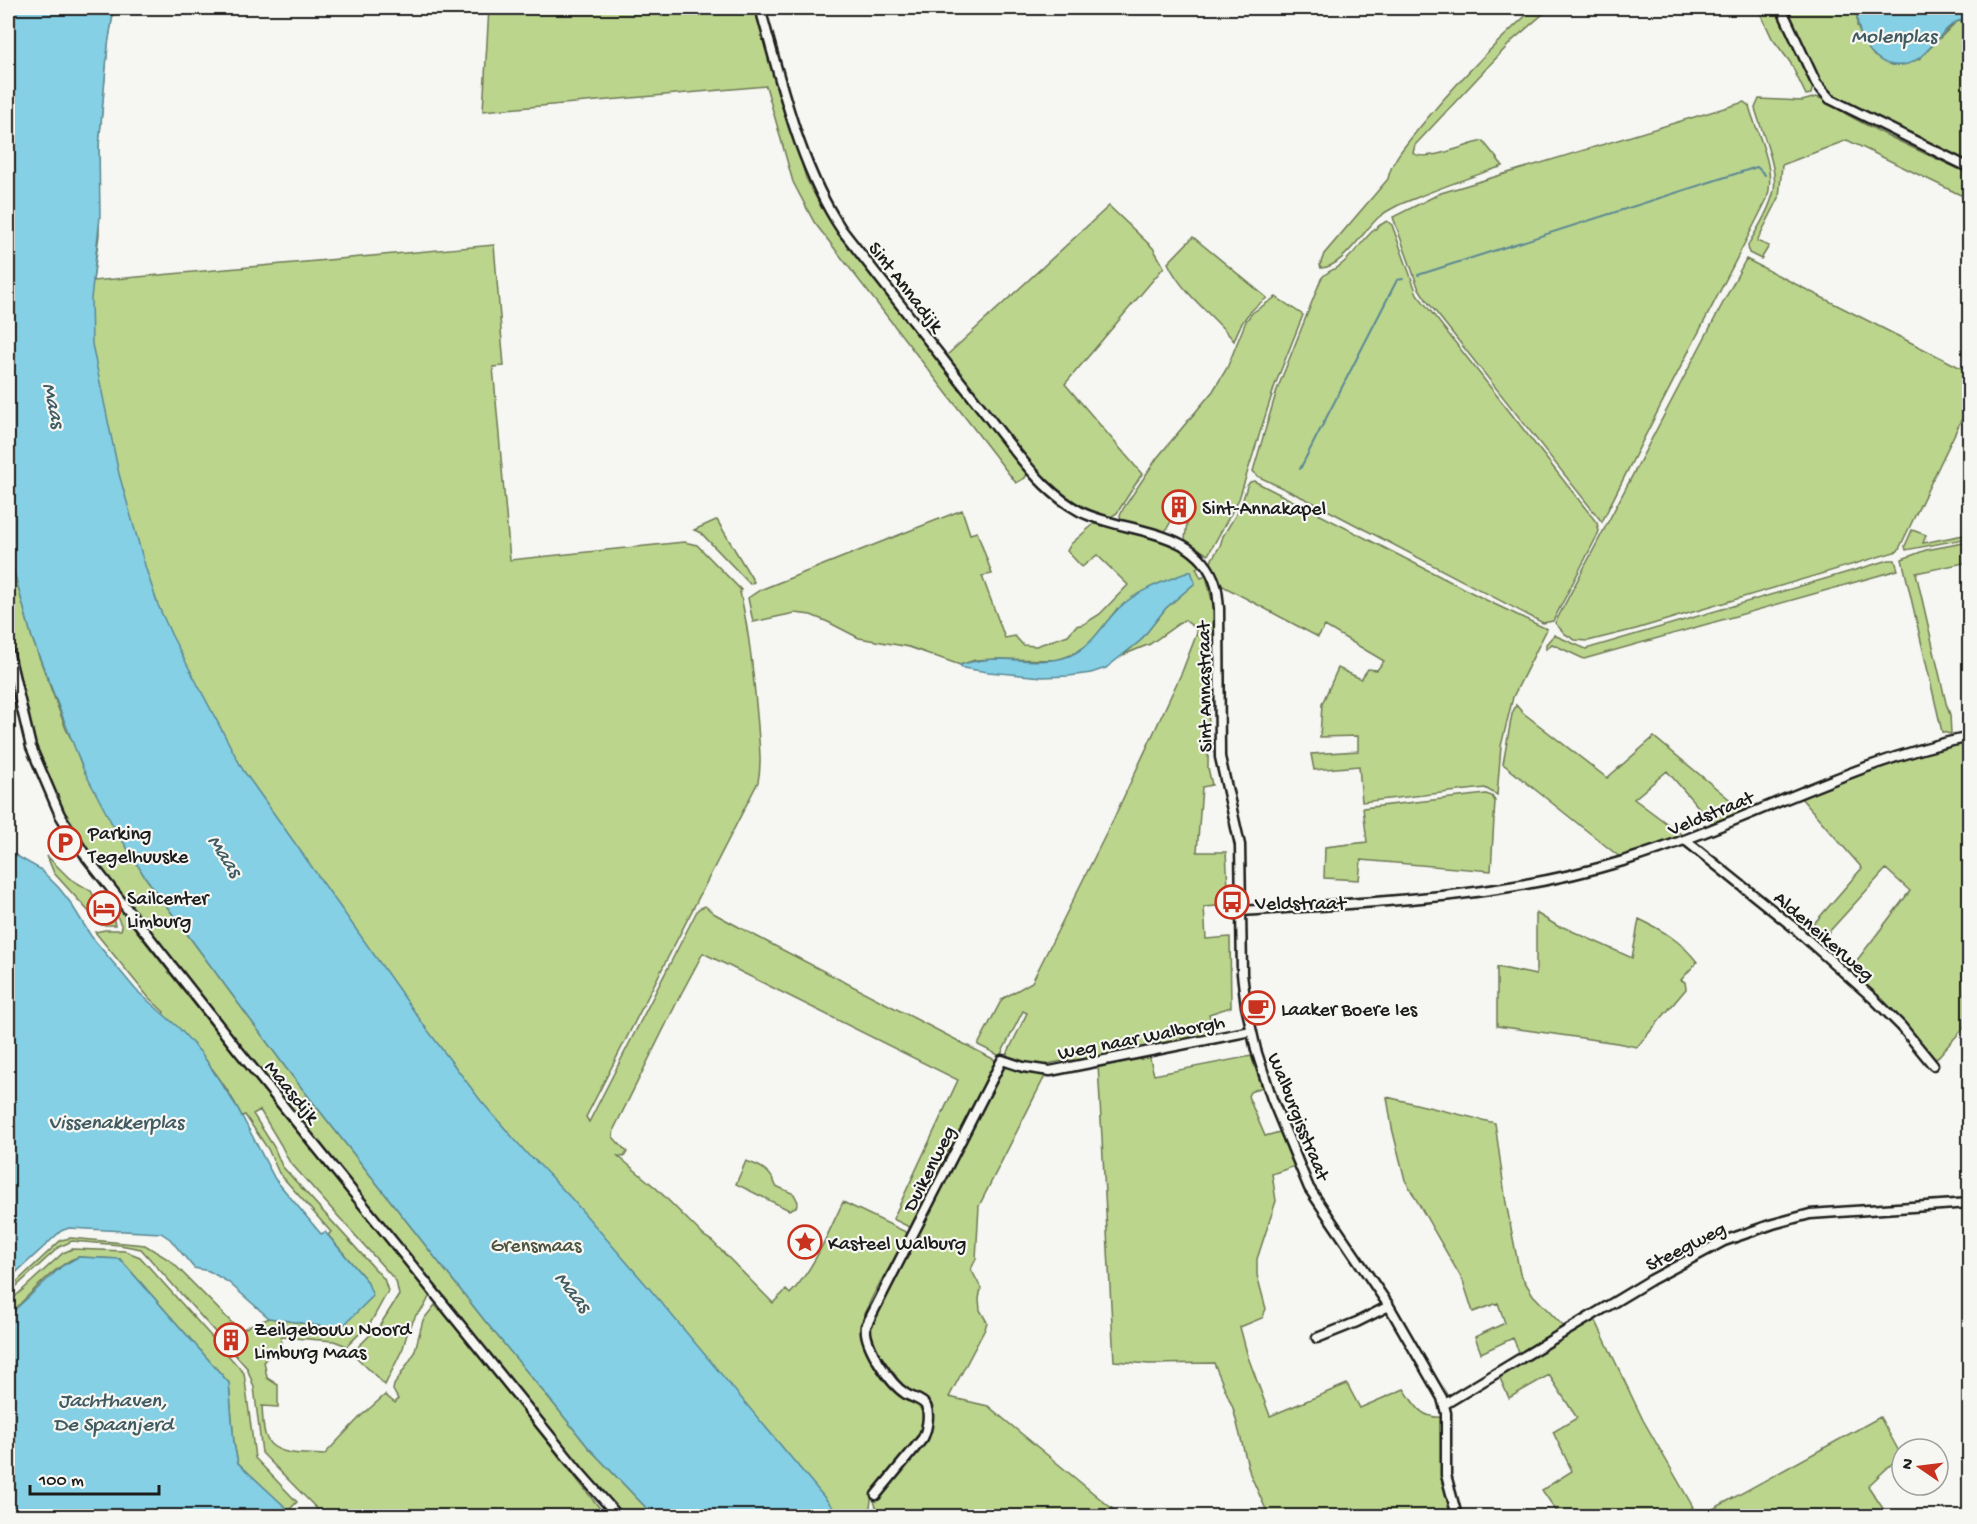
<svg xmlns="http://www.w3.org/2000/svg" width="1977" height="1524" font-family="'Gochi Hand',sans-serif">
	<style>
		.green { fill: #bbd58c; stroke: #6c7854; stroke-width: 1.5 }
		.water { fill: #85d0e4; stroke: #5b8894; stroke-width: 1.5 }
		.lines { fill: none; stroke-linecap: round; stroke-linejoin: round }
		.stream { stroke: #5b8894; stroke-width: 2 }
		.minor-casing { stroke: #1c1c1c; stroke-width: 13 }
		.minor { stroke: #f6f6f2; stroke-width: 8 }
		.labels { text-anchor: middle; stroke-width: 4.5; stroke-linejoin: round; paint-order: stroke }
		.street-label { font-size: 20px; fill: #1c1c1c; stroke: #f6f6f2 }
		.poi-label { font-size: 20px; fill: #1c1c1c; stroke: #f6f6f2; text-anchor: start }
		.park-label { font-size: 20px; fill: #4c543e; stroke: #f6f6f2 }
		.water-label { font-size: 21px; font-style: italic; fill: #415b62; stroke: #f6f6f2 }
	</style>
	<rect width="100%" height="100%" fill="#f6f6f2"/>
	<filter id="ink" filterUnits="userSpaceOnUse"><feTurbulence type="fractalNoise" baseFrequency=".0167" numOctaves="2"/><feDisplacementMap in="SourceGraphic" scale="12" xChannelSelector="R" yChannelSelector="G"/><feConvolveMatrix kernelMatrix="1 2 1 2 8 2 1 2 1" color-interpolation-filters="sRGB"/></filter>
	<g filter="url(#ink)">
		<path class="green" d="M66,8H114L108,43L99,144V235L93,281L494,245L504,366L493,367L510,560L684,542L697,545L741,590L740,592C750,635 754,681 758,726C759,745 762,763 758,782L586,1117L589,1122L698,909L705,906L715,914L750,933L995,1060V1066L913,1229L893,1219L958,1080L703,953L681,994L614,1129L613,1137L627,1152L624,1157L618,1156L656,1188L704,1236L712,1241L773,1303L786,1290L790,1294C814,1269 828,1233 843,1202L910,1234C897,1256 865,1302 862,1325C859,1342 875,1364 885,1375C898,1390 915,1394 926,1413L921,1440L871,1500L870,1508L874,1516H743L76,650Z
			M489,8H756L806,178L821,207L1027,474L1025,478L1016,483L814,222L793,182L766,86L483,111Z
			M1534,8H1550L1513,40L1415,145L1413,153C1424,163 1468,144 1483,141L1503,166C1474,176 1444,186 1416,198C1403,203 1390,208 1379,217C1363,231 1342,268 1321,268L1320,265L1324,254L1388,179C1391,161 1405,146 1416,132C1452,87 1492,46 1534,8Z
			M1758,8H1779L1813,86L1811,94L1806,95L1790,62L1772,38Z
			M1787,8H1857V26L1863,40L1874,56L1891,65H1900L1919,59L1956,22L1969,19V164L1841,102C1811,80 1801,41 1787,8Z
			M1816,97C1825,98 1839,110 1848,115C1887,137 1929,155 1969,174V199L1847,140L1782,165L1779,198L1757,241L1769,246L1761,259L1749,253L1748,245C1758,228 1770,209 1774,190C1778,168 1761,130 1755,108L1759,99L1802,101Z
			M1744,102L1749,106C1757,135 1777,168 1767,199C1713,307 1655,413 1602,522L1427,301L1418,287L1393,217L1441,193Z
			M1109,206L1153,248L1164,267L1065,384L1142,474L1117,513L1109,518L1068,500L1039,475L946,356Z
			M1387,221L1392,225L1417,294L1597,523L1599,531L1597,536L1553,621L1543,623L1314,503L1257,476L1253,471L1277,390L1321,279C1327,270 1336,270 1343,263C1359,250 1368,230 1387,221Z
			M1193,237L1267,298C1249,310 1241,321 1234,341C1213,314 1183,295 1168,263Z
			M1746,259L1969,372V404L1898,551L1636,629L1588,641L1575,640L1565,634L1555,623Z
			M1276,297L1303,315L1275,385L1239,499L1208,555L1185,539L1187,523L1182,515L1183,498L1175,499V514L1165,532L1122,522L1120,516L1123,509L1157,458L1213,391L1227,368L1246,321L1252,313Z
			M1254,481L1492,603L1547,629L1513,697L1501,746L1497,795L1485,788L1362,802L1359,766L1314,770L1311,754L1358,751V736L1320,737L1322,704L1338,668L1361,679L1368,669L1377,670L1384,661L1325,626L1318,637L1219,584L1211,563L1212,559L1220,546L1223,536L1241,506L1247,486L1250,482Z
			M962,510L970,534L977,532L992,574L982,576L1005,638L1015,636L1023,645L1036,646L1068,635L1076,626L1084,624L1100,614L1128,585L1097,555L1082,567L1067,551L1071,544L1096,522C1130,536 1175,535 1200,566L1196,568L1201,578L1206,576L1215,613V670L1210,674L1209,679L1208,768L1212,785L1202,787L1197,852H1226L1229,905L1204,907L1206,939L1230,937L1231,1007L1209,1014L1214,1036L1091,1060H1068L1037,1066H1024L1007,1058V1054L1027,1013L1023,1011L1000,1056L978,1045L1002,999L1032,982L1113,820L1182,672L1197,633L1194,627L1184,620L1150,644L1123,655L1140,641L1166,608L1195,583L1117,609L1089,645L1071,655L1057,660L998,659L975,660L960,665L909,647L859,638L828,622L811,615L795,613L753,622L748,598L760,590Z
			M716,520H717L754,582L750,584L701,533L694,530Z
			M1912,530L1926,535L1923,543L1969,534V538L1906,550L1905,546Z
			M1969,542V562L1916,573L1946,703L1950,715L1951,734L1942,732L1902,559L1926,550Z
			M8,550L32,638L66,729L143,874L286,1068L485,1321L557,1408L588,1447L654,1516H621L552,1433L431,1280L290,1109L90,857L59,806L43,768L24,703L13,695L8,697Z
			M1889,560H1895L1898,570L1584,659L1552,644L1546,649V644L1554,635L1586,649Z
			M1516,705L1522,712L1607,778L1654,737L1745,812L1714,825L1667,771L1634,799L1685,837L1621,858L1503,764L1512,714Z
			M1969,742V1022L1936,1059L1933,1060L1848,972L1910,891L1886,869L1818,944L1805,934L1862,868L1801,798C1855,774 1911,754 1969,742Z
			M1486,794L1492,796L1495,801L1491,871L1361,860L1359,880L1324,878L1325,847L1367,842L1363,808Z
			M47,856L69,878L91,891L96,900L89,906L103,923L113,916L115,925H101L54,873Z
			M120,910L217,1033L430,1295L424,1307L416,1315L407,1334L403,1348L385,1385L352,1353L380,1325L399,1295L396,1281L289,1161L281,1145L260,1110L253,1114L274,1147L282,1166L384,1279L388,1291L371,1322L347,1346L334,1341L281,1337V1351L270,1355L264,1361L267,1378L278,1385V1407L262,1406C263,1417 262,1430 267,1439C276,1457 307,1453 324,1455L361,1416L385,1395L395,1403L398,1399L393,1390L394,1385L414,1354L423,1320L435,1305L439,1310L441,1308L606,1516H324L262,1453L254,1387L247,1368L141,1249L120,1245L72,1241L59,1247L8,1294V1290L61,1240L71,1238L145,1245L171,1261L240,1331L251,1325L270,1318L340,1329L367,1281L328,1235L331,1232L279,1173L268,1149L245,1115L242,1116C222,1077 195,1044 163,1015L164,1012L149,998L95,932L105,930H121L122,927L116,914Z
			M1536,913L1559,927H1563L1632,958L1639,919C1662,930 1681,941 1697,962L1681,980L1685,982L1686,989L1637,1047L1617,1043L1497,1026V967L1536,975Z
			M1149,1055L1154,1075L1251,1056L1262,1087L1250,1092L1248,1096L1265,1136L1280,1132L1295,1166L1272,1174L1276,1201L1257,1259V1275L1266,1309L1262,1318L1240,1327L1248,1357L1270,1416L1347,1384L1360,1408L1404,1389C1415,1405 1421,1419 1443,1417V1474L1454,1516H1269L1250,1474L1233,1408L1214,1363L1149,1364L1114,1361L1098,1064Z
			M1007,1064L1046,1074L979,1206L976,1259L971,1269L981,1288L979,1299L980,1310L987,1322L985,1329L949,1397L988,1406L1121,1516H879L874,1501L923,1442L929,1409L901,1386L896,1376L878,1352L869,1327L1003,1066Z
			M1387,1097L1495,1123L1506,1203L1520,1274L1533,1295L1564,1327L1520,1354L1513,1338L1481,1353L1475,1337L1505,1323L1498,1303L1473,1312L1463,1281L1405,1180L1392,1128Z
			M746,1161C761,1166 771,1171 776,1186L794,1194L798,1202L796,1207L789,1210L736,1184Z
			M72,1249L125,1251L140,1257L244,1373L255,1458L297,1502L288,1511L238,1463L234,1444L229,1383L120,1259L78,1257C57,1263 25,1300 8,1316V1303L63,1253Z
			M1594,1317L1643,1420L1693,1507L1681,1516H1581L1579,1514L1576,1516H1560L1542,1490L1572,1471L1553,1432L1577,1418L1549,1375L1509,1398L1498,1374Z
			M1880,1417L1901,1455L1868,1486L1888,1516H1706L1704,1514Z"/>
		<path class="water" d="M8,8H114L108,45L99,146L100,217L91,299L92,344L119,474L146,569L158,605L172,636L243,770L426,1028L481,1101L529,1156L535,1160L571,1198L649,1288L840,1516H654L588,1447L557,1408L485,1321L286,1068L143,874L111,822L83,769L32,638L8,550Z
			M1857,8H1969V19C1965,20 1960,20 1956,22C1934,35 1924,69 1893,65C1884,64 1876,58 1870,51C1860,38 1856,24 1857,8Z
			M1191,571L1195,583L1166,608L1140,641L1106,668L1091,673L1069,676L1043,677L988,672L963,668L960,665C973,661 986,659 1001,659C1023,660 1048,664 1069,656C1093,646 1101,626 1118,609C1138,589 1166,581 1191,571Z
			M8,851L40,869L59,888L70,902L91,936L136,990L179,1028L202,1054L237,1107L275,1179L321,1234L325,1232L367,1281L373,1296L340,1329L269,1318L228,1282L209,1271L194,1268L170,1239L161,1233L69,1228L61,1231L8,1280Z
			M78,1257L120,1259L229,1383L234,1444L238,1463L295,1516H8V1316L62,1266Z"/>
		<g class="lines">
			<path class="stream" d="M1418,275L1757,167L1765,175
				M1300,469L1397,280L1403,279"/>
			<defs>
				<path id="minor" d="M760,8C781,81 799,166 842,230L1014,450C1034,475 1053,497 1081,512C1126,534 1199,527 1216,586C1218,593 1218,601 1219,608L1220,757L1240,845L1242,974L1246,1006L1256,1050L1272,1099L1309,1188L1389,1306L1442,1398L1446,1413V1475L1457,1516
					M1781,8L1816,83L1830,99L1970,168
					M8,650L31,747L60,815L87,858L238,1050L580,1473L618,1516
					M1685,840L1792,926L1875,1000L1901,1026L1933,1065
					M1241,911C1370,902 1499,899 1623,861C1741,825 1849,762 1970,737
					M1317,1338L1357,1322L1389,1306
					M1445,1404L1651,1280L1724,1241L1773,1224L1810,1214L1970,1203
					M876,1495L923,1438C927,1430 930,1414 926,1406C922,1399 912,1398 906,1394C890,1384 863,1344 866,1326L1002,1060L1023,1067L1050,1071L1251,1031"/>
			</defs>
			<use href="#minor" class="minor-casing"/>
			<use href="#minor" class="minor"/>
		</g>
	</g>
	<defs>
		<symbol id="building-ring" viewBox="-11 -11 22 22"><circle r="9.5" fill="#f6f6f2" stroke="#c8321e" stroke-width="1.5"/><path d="M-4-6H4V6H1V3H-1V6H-4ZM-2.5-4.3h1.7v1.8h-1.7ZM.8-4.3h1.7v1.8H.8ZM-2.5-1h1.7V.8h-1.7ZM.8-1h1.7V.8H.8Z" fill="#c8321e"/></symbol>
		<symbol id="parking-ring" viewBox="-11 -11 22 22"><circle r="9.5" fill="#f6f6f2" stroke="#c8321e" stroke-width="1.5"/><path d="M-3.5-5.5H1a3.5 3.5 0 0 1 0 7H-1V5.5H-3.5ZM-1-3.4V-.6H.8a1.4 1.4 0 0 0 0-2.8Z" fill="#c8321e"/></symbol>
		<symbol id="bus-ring" viewBox="-11 -11 22 22"><circle r="9.5" fill="#f6f6f2" stroke="#c8321e" stroke-width="1.5"/><path d="M-5-6H5V4H4V6H2V4H-2V6H-4V4H-5ZM-3.5-4V0h7V-4ZM-3.5 1.2v1.5H-2V1.2ZM2 1.2v1.5H3.5V1.2Z" fill="#c8321e"/></symbol>
		<symbol id="hotel-ring" viewBox="-11 -11 22 22"><circle r="9.5" fill="#f6f6f2" stroke="#c8321e" stroke-width="1.5"/><path d="M-6-4.5h1.5V1H6V5H4.5V3h-9V5H-6ZM-4 0a1.8 1.8 0 1 1 3.6 0ZM.5 0V-2.5h3Q6-2.5 6 0Z" fill="#c8321e"/></symbol>
		<symbol id="cafe-ring" viewBox="-11 -11 22 22"><circle r="9.5" fill="#f6f6f2" stroke="#c8321e" stroke-width="1.5"/><path d="M-5.5-4.5H6V0H3Q3 3.5 0 3.5H-2.5Q-5.5 3.5-5.5 0ZM3-3.2v2h1.7v-2ZM-6 4.5H4V6H-6Z" fill="#c8321e"/></symbol>
		<symbol id="sight-ring" viewBox="-11 -11 22 22"><circle r="9.5" fill="#f6f6f2" stroke="#c8321e" stroke-width="1.5"/><path d="M0-6L1.8-2.2L6-1.7L2.9 1.2L3.7 5.4L0 3.3L-3.7 5.4L-2.9 1.2L-6-1.7L-1.8-2.2Z" fill="#c8321e"/></symbol>
	</defs>
	<g fill-rule="evenodd">
		<use href="#building-ring" x="1160" y="488" width="38" height="38"/>
		<use href="#parking-ring" x="46" y="824" width="38" height="38"/>
		<use href="#bus-ring" x="1213" y="883" width="38" height="38"/>
		<use href="#hotel-ring" x="85" y="889" width="38" height="38"/>
		<use href="#cafe-ring" x="1239" y="989" width="38" height="38"/>
		<use href="#sight-ring" x="786" y="1223" width="38" height="38"/>
		<use href="#building-ring" x="212" y="1321" width="38" height="38"/>
	</g>
	<g class="labels">
		<g class="street-label">
			<text transform="translate(907 286) rotate(52)" y="7">Sint Annadijk</text>
			<text transform="translate(1203 687) rotate(-91)" y="7">Sint Annastraat</text>
			<text transform="translate(1710 812) rotate(-22)" y="7">Veldstraat</text>
			<text transform="translate(1825 935) rotate(41)" y="7">Aldeneikerweg</text>
			<text transform="translate(1141 1036) rotate(-11)" y="7">Weg naar Walborgh</text>
			<text transform="translate(293 1091) rotate(51)" y="7">Maasdijk</text>
			<text transform="translate(1300 1116) rotate(68)" y="7">Walburgisstraat</text>
			<text transform="translate(928 1168) rotate(-63)" y="7">Duikenweg</text>
			<text transform="translate(1685 1245) rotate(-27)" y="7">Steegweg</text>
		</g>
		<g class="poi-label">
			<text x="1202" y="514">Sint-Annakapel</text>
			<text x="88" y="839">Parking<tspan x="88" dy="23">Tegelhuuske</tspan></text>
			<text x="127" y="904">Sailcenter<tspan x="127" dy="23">Limburg</tspan></text>
			<text x="1255" y="909">Veldstraat</text>
			<text x="1281" y="1015">Laaker Boere Ies</text>
			<text x="828" y="1249">Kasteel Walburg</text>
			<text x="254" y="1335">Zeilgebouw Noord<tspan x="254" dy="23">Limburg Maas</tspan></text>
		</g>
		<g class="park-label">
			<text x="536" y="1251">Grensmaas</text>
		</g>
		<g class="water-label">
			<text x="1894" y="42">Molenplas</text>
			<text transform="translate(55 405) rotate(77)" y="7">Maas</text>
			<text transform="translate(226 855) rotate(56)" y="7">Maas</text>
			<text x="116" y="1128">Vissenakkerplas</text>
			<text transform="translate(574 1291) rotate(51)" y="7">Maas</text>
			<text x="113" y="1406">Jachthaven,<tspan x="113" dy="24">De Spaanjerd</tspan></text>
		</g>
	</g>
	<rect width="1977" height="1524" fill="none" stroke="#f6f6f2" stroke-width="30"/>
	<rect x="15" y="15" width="1947" height="1494" fill="none" stroke="#1c1c1c" stroke-width="2" filter="url(#ink)"/>
	<g transform="translate(1920 1467) rotate(284)"><circle r="28" fill="#f6f6f2" stroke="#9f9f9c" stroke-width="1.5"/>
	<path d="M0-4.5L10 22L0 15L-10 22Z" fill="#c8321e"/>
	<text y="-9" font-size="16" font-weight="bold" text-anchor="middle" fill="#1c1c1c">N</text>
	</g>
	<path d="M30 1485v9h129v-9" fill="none" stroke="#1c1c1c" stroke-width="3"/>
	<text x="39" y="1485" font-size="18" fill="#1c1c1c" stroke="#f6f6f2" stroke-width="4.5" paint-order="stroke">100 m</text>
</svg>
